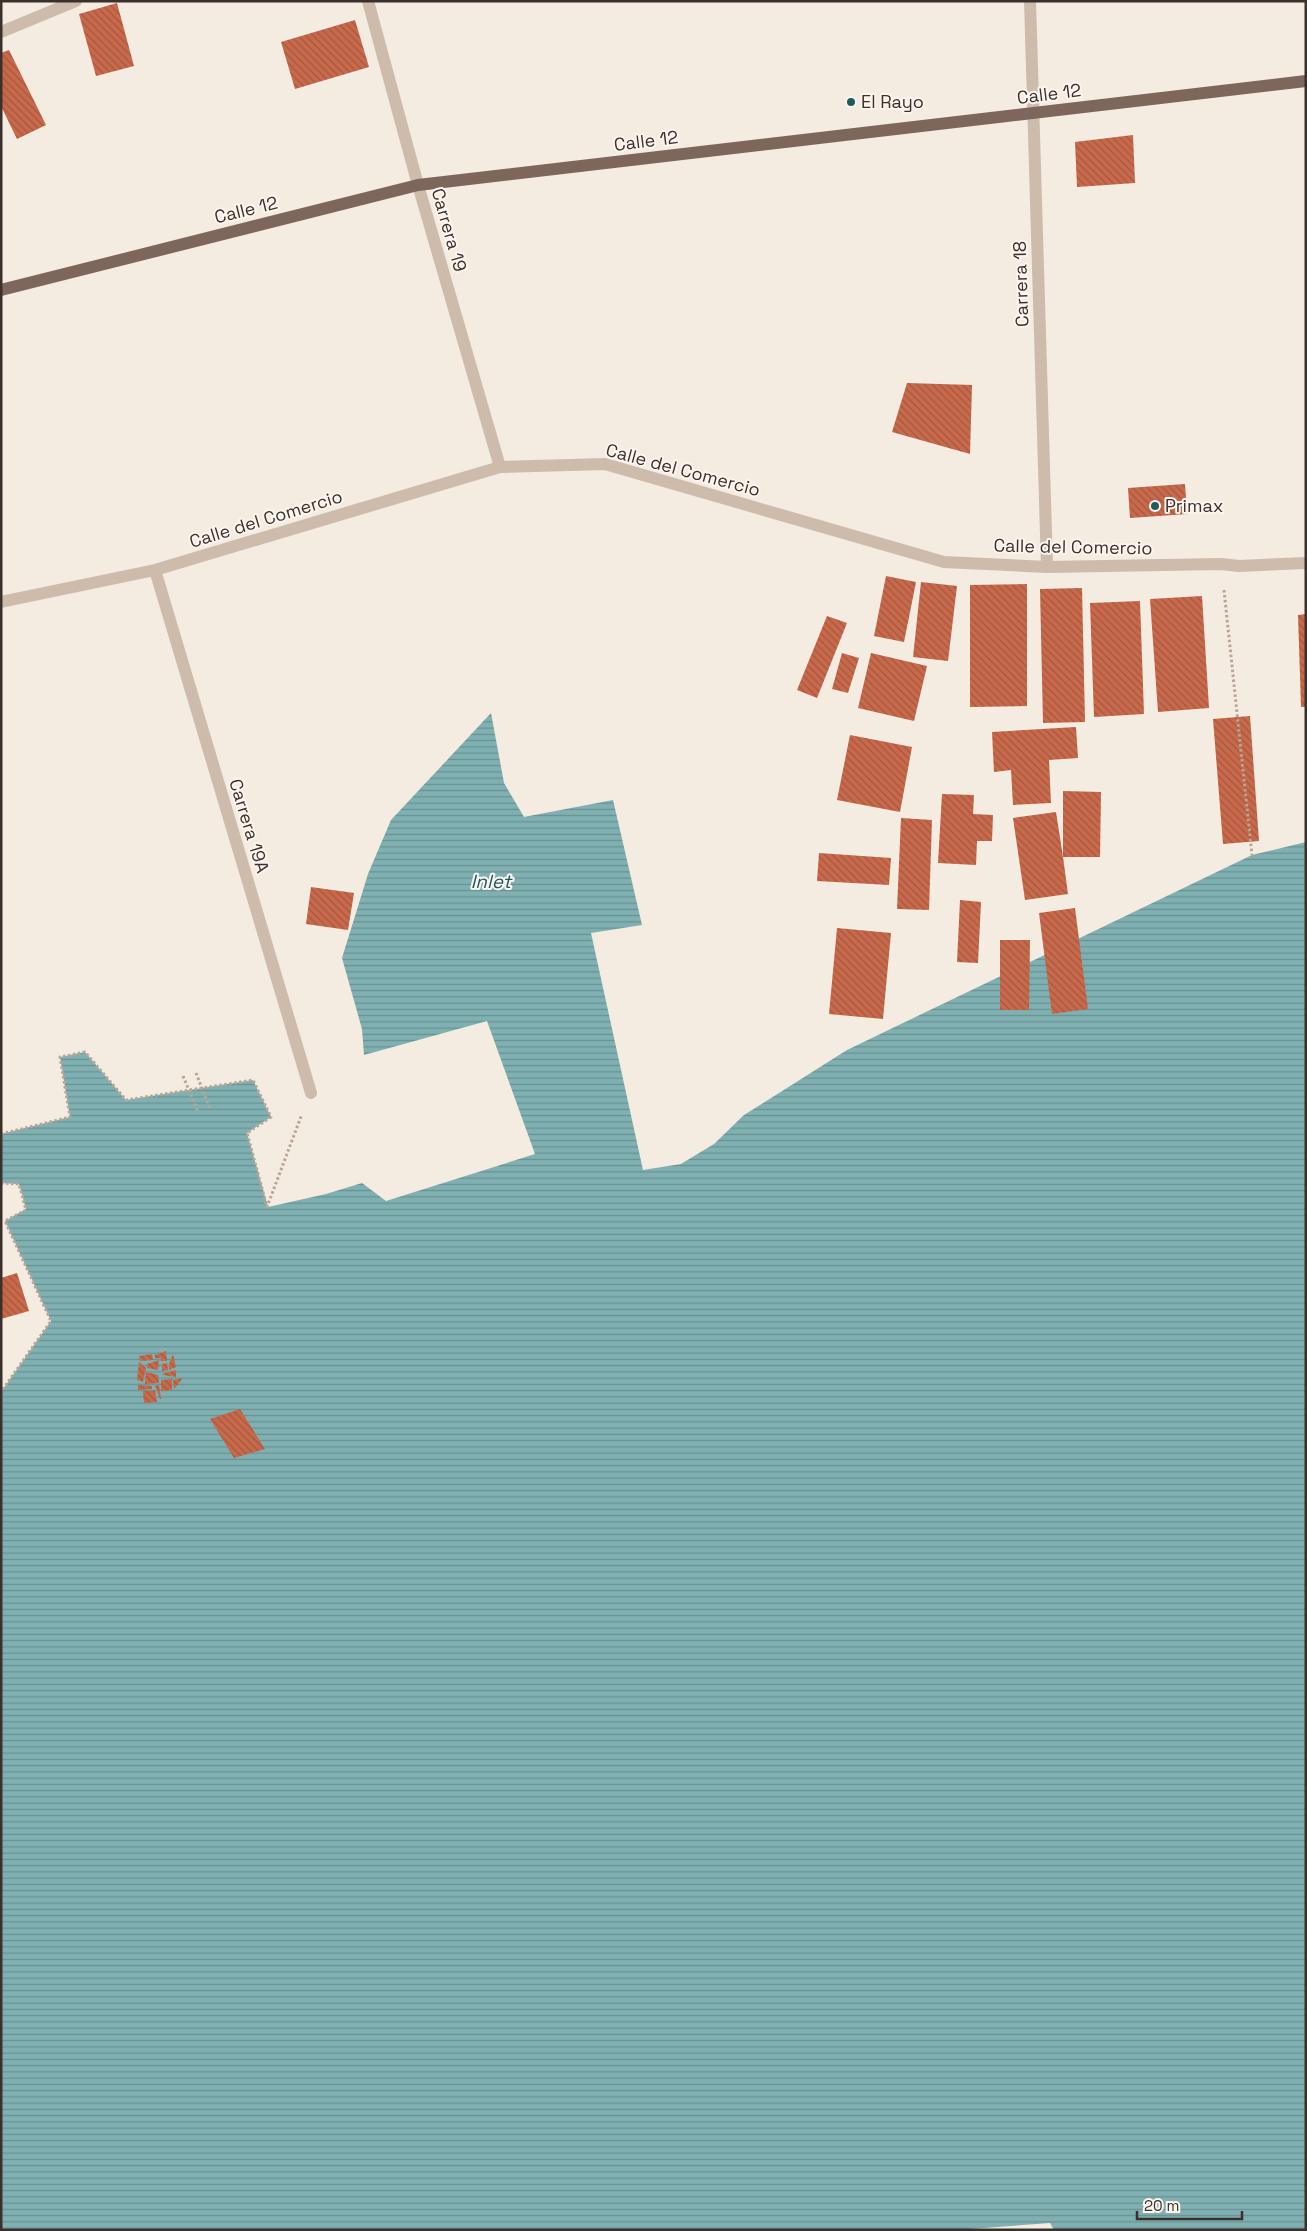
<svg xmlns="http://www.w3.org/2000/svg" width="1307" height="2231" font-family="'Space Grotesk',sans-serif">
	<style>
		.water { fill: url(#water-rules) }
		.building { fill: url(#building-back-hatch) }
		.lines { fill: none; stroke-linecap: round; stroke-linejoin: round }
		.path { stroke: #b9a596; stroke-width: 3; stroke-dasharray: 2.5 2.5; stroke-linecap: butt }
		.minor { stroke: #cdbbac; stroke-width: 12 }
		.major { stroke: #7d675c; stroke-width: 12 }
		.poi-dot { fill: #1f5a5e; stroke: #fbf5ee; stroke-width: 2 }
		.labels { text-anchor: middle; stroke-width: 4; stroke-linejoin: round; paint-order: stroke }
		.street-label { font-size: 18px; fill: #3b302b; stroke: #fbf5ee }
		.poi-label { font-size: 18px; fill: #3b302b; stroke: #fbf5ee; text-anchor: start }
		.water-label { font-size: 19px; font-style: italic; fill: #1f5a5e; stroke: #fbf5ee }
	</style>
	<defs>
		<pattern id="water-rules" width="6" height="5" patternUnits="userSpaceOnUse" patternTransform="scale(1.25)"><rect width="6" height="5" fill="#7fb0b2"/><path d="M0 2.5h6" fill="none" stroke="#699091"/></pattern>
		<pattern id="building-back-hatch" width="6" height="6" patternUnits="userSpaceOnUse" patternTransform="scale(1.25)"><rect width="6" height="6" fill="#c8694b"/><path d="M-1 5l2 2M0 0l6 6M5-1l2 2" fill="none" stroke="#a4573f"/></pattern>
	</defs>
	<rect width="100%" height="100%" fill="#f4ebe1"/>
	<path class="water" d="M491,713L504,783L524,817L613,800L642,925L591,933L643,1170L681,1164L714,1144L744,1115L847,1050L1252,855L1306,842V2230H1054L1050,2223L956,2230H1V1392L51,1321L5,1221L26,1209L19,1184L1,1183V1134L70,1117L60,1057L85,1052L126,1100L253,1080L271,1117L247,1133L268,1207L326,1194L362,1183L386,1201L535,1154L487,1021L364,1055L362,1029L342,958L368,874L391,820Z"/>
	<path class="building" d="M117,3L134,66L96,76L79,14Z
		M355,20L369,67L295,89L281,42Z
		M9,50L46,125L17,139L1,106V53Z
		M1133,135L1135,183L1077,187L1075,142Z
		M907,383L972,385L970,454L892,432Z
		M1185,484L1187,514L1130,518L1128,488Z
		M886,576L916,582L904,642L874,636Z
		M921,582L957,586L948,661L913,657Z
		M1027,584V706L970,707V585Z
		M1082,588L1085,722L1043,723L1040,589Z
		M1202,596L1209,708L1158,712L1150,599Z
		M1140,601L1144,714L1094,717L1090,603Z
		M1306,614V707H1301L1298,615Z
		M827,616L847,623L817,698L797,690Z
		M842,653L859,658L848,693L832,689Z
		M871,653L927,666L914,721L858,708Z
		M1250,716L1259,841L1223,844L1213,719Z
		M1076,727L1078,758L1049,760L1051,803L1013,805L1011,770L994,772L992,732Z
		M850,735L912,747L900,812L837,800Z
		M1063,791L1101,792L1100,857H1063L1068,894L1025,900L1013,818L1056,812L1063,857Z
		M942,794L974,795L973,814L993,815L992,841H977L976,865L938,863Z
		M901,818L932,820L929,910L897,909Z
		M819,853L891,858L889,885L817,881Z
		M311,887L354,893L348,930L306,924Z
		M960,900L981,902L978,963L957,962Z
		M1075,908L1088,1009L1052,1014L1039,913Z
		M837,928L891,933L883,1019L829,1014Z
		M1000,940H1030L1029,1010H1000Z
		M17,1273L29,1311L1,1319V1278Z
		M166,1351L167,1361H161V1358H155V1355Z
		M152,1354L153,1360L140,1361L139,1356Z
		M173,1354L176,1367L169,1370V1364Z
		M159,1360L158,1370L147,1368V1364Z
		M139,1362L146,1368L143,1382L137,1380Z
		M167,1363L168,1370L162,1371V1364Z
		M176,1370V1377L163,1375L162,1374Z
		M146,1372L158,1375L159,1383L145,1384Z
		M183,1378L174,1389L173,1380Z
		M172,1379V1390L161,1391V1380Z
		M138,1385L152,1386V1389L138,1390Z
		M159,1385L161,1399H160L155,1386Z
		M143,1391H155L157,1402L144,1403Z
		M240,1409L265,1449L234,1458L210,1419Z"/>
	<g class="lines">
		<path class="path" d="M1224,590L1252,855
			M196,1073L210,1109
			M183,1076L198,1112
			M1,1134L70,1117L60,1057L85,1052L126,1100L253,1080L271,1117L247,1133L267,1207L302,1114
			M1,1183L19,1184L26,1210L5,1221L51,1321L1,1392"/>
		<path class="minor" d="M368,1L418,185L500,467
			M1030,1L1047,567
			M1,32L76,1
			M155,570L311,1093
			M1,602L155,570L500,467L605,464L944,562L1047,567L1221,564L1239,566L1306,563"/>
		<path class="major" d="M1,290L418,185L1306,81"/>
	</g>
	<g class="poi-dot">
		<circle cx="851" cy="102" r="5"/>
		<circle cx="1155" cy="506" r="5"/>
	</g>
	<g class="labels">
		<g class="street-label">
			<text transform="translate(1049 94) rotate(-7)" y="6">Calle 12</text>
			<text transform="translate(646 141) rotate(-7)" y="6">Calle 12</text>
			<text transform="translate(246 210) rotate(-14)" y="6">Calle 12</text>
			<text transform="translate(449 230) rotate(74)" y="6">Carrera 19</text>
			<text transform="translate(1021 284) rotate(-92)" y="6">Carrera 18</text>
			<text transform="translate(683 470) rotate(15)" y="6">Calle del Comercio</text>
			<text transform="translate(266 519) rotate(-17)" y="6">Calle del Comercio</text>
			<text transform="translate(1073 547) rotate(1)" y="6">Calle del Comercio</text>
			<text transform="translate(249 826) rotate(73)" y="6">Carrera 19A</text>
		</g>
		<g class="poi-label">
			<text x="861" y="108">El Rayo</text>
			<text x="1165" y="512">Primax</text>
		</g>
		<g class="water-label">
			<text x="491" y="888">Inlet</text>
		</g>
	</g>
	<rect width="1307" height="2231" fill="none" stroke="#3b302b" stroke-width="5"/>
	<path d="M1137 2211v8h105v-8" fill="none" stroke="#3b302b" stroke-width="2.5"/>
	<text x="1144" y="2211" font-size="15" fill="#3b302b" stroke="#fbf5ee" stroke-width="4" paint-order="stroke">20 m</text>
</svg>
